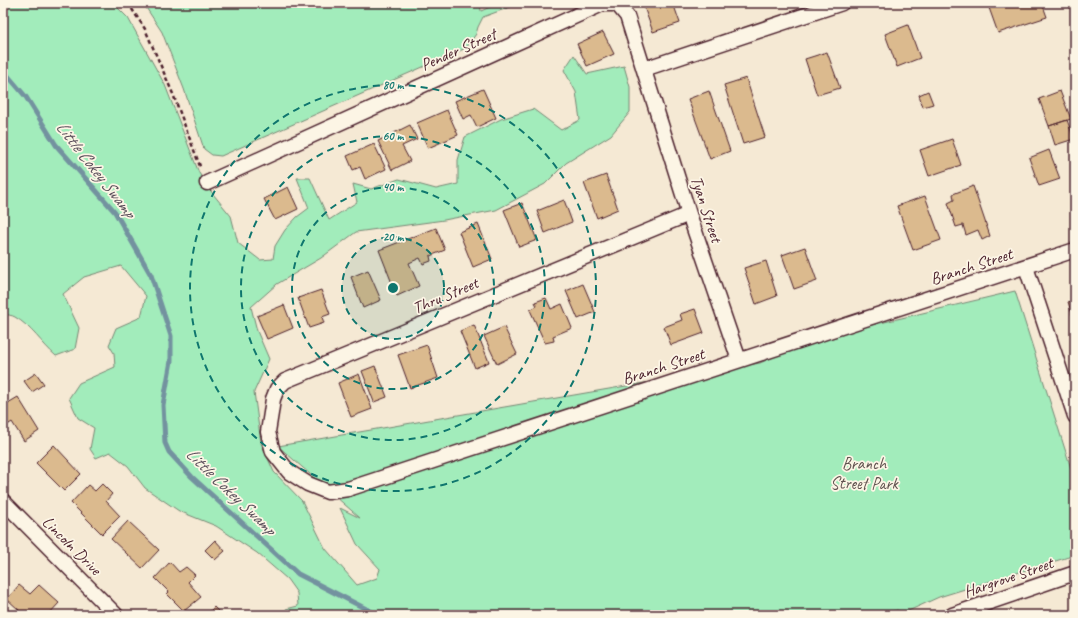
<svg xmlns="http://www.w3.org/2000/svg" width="1078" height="618" font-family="Caveat,sans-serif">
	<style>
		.green { fill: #a2ecbb; stroke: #768673 }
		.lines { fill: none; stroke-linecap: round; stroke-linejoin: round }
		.stream { stroke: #73929f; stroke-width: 5 }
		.building { fill: #dbba8e; stroke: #4a1f2b }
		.minor-casing { stroke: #4a1f2b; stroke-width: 17 }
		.path { stroke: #4a1f2b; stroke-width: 2.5; stroke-dasharray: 4 3; stroke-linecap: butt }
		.minor { stroke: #fcf5e5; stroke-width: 14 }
		.ring { fill: none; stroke: #0f766e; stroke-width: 2; stroke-dasharray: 7 5 }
		.labels { text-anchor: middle; stroke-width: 3.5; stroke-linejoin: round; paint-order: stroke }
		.street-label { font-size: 17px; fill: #4a1f2b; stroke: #fcf5e5 }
		.park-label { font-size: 17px; fill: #60524f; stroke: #fcf5e5 }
		.water-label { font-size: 18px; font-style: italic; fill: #5b4f5b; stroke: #fcf5e5 }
		.centre { fill: #0f766e; stroke: #fcf5e5; stroke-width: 2 }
		.ring-label { font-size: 12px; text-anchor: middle; font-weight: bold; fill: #0f766e; stroke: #fcf5e5; stroke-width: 3.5; stroke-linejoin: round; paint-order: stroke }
	</style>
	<rect width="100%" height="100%" fill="#f5e9d4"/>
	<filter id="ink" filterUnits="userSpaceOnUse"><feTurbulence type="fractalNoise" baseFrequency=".025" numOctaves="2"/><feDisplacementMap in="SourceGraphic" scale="8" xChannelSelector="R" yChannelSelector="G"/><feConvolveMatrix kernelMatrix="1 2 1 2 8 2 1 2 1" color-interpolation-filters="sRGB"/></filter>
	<g filter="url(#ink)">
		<path class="green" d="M3,3H113L128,18L165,85L199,173L213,194L231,216L238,243L260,260L273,259L275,246L285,230L297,217L309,208L297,178H310L329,220L357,202L353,184L371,189L399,179L436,189L458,184V160L465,137L501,119L533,109L561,130L580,120L576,92L564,70L574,55L587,74L624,66L630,87V112L611,135L566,163L545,184L496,210L444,220L356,232L321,258L277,284L251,307L257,331L269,359L254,392L261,443L274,472L302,501L325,548L357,585L377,578L380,569L357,544L340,508L360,518L278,446L760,363L813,339L1015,291L1075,481V555L939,597L904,613L897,610L880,615H287L286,609L298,606L297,593L287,579L257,553L216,526L179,511L145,488L128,466L110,452L96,458L90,449L94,428L78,418L69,398L79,383L115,367L114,353L109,345L116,328L141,317L146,296L121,266L84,277L63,294L79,328L75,349L56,356C42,344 31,326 15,317C12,315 7,315 3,314V154L7,145L3,138Z
			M143,3H480L481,11L499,3H521L483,17L478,27L476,34L466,48L221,156L212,155L204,149L184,89L162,32Z"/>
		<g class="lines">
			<path class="stream" d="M3,70L26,97L56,145L115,212L151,275L171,336V361L163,405L165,443L169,452L192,477L298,574L378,615"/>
		</g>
		<path class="building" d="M656,3H673L680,23L653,32L644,7Z
			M994,3H1042L1047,17L998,33L988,5Z
			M908,25L920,58L897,67L885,34Z
			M603,32L614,54L587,66L577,44Z
			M827,52L840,88L817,95L805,59Z
			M746,78L765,137L743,144L724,85Z
			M483,89L496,118L477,127L471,115L463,119L455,101Z
			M709,91L730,151L710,159L688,99Z
			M928,91L933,104L923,107L919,95Z
			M1060,91L1071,119L1049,126L1039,99Z
			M447,110L458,135L428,148L417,123Z
			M1067,120L1074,139L1055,145L1049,126Z
			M410,125L417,139L402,146L410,161L392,170L378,141Z
			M952,139L961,165L929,176L920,150Z
			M374,144L386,169L365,179L360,167L353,170L347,156Z
			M1049,150L1060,179L1039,186L1029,158Z
			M606,175L618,209L597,218L584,183Z
			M973,186L990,236L982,240L978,230L966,235L963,225L956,227L948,203L954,200L953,194Z
			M288,187L298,209L275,220L264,199Z
			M925,196L941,240L913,250L897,206Z
			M564,200L572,222L545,233L537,211Z
			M522,203L537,240L519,247L504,210Z
			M478,224L492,259L473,267L459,232Z
			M436,228L445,250L430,256L431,261L423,264L420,258L409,263L419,286L397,296L379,250Z
			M805,247L817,281L794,289L782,255Z
			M766,261L777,296L756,304L744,268Z
			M368,270L381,300L363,308L351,277Z
			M583,284L595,312L578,319L566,291Z
			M321,290L330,314L322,317L324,323L309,328L298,298Z
			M546,298L551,309L562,304L572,328L553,336L554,341L545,343L530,310L537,306L535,302Z
			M1075,300V323L1068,302Z
			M284,305L293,328L267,339L257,316Z
			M695,309L704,333L671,345L664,327L682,320L680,314Z
			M474,325L489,362L475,368L460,331Z
			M504,327L517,354L497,364L484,336Z
			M427,345L438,378L410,388L398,355Z
			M375,366L387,397L374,402L362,371Z
			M36,373L44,384L32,392L24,381Z
			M359,374L372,409L351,417L338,383Z
			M18,397L39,431L24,441L12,422L3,428V406Z
			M54,445L81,474L64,491L36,463Z
			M102,484L112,494L106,501L120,516L102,534L71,503L88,485L95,491Z
			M128,521L159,550L142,568L111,539Z
			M215,540L225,551L215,560L205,550Z
			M170,562L179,572L186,567L195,575L188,582L201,597L184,611L167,594L169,592L155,578Z
			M19,585L30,594L39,585L59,603L48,615H15L19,610L7,599Z
			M214,607L222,615H206Z"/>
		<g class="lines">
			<defs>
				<path id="minor" d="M644,69L842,3
					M207,183L602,4H617L627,16L689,214L739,360
					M689,214L285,381L277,389L273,399L271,413L268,432L273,452L289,472L308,484L328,492L348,489L1075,250
					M1026,267L1075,416
					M3,501L116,615
					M952,615L1075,573"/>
			</defs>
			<use href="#minor" class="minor-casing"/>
			<path class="path" d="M128,3L145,29L173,94L201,169"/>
			<use href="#minor" class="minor"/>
		</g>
	</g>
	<circle cx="393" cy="288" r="51" fill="#0f766e" fill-opacity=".12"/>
	<g class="ring">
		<circle cx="393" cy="288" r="51"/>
		<circle cx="393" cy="288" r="101"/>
		<circle cx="393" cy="288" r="152"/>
		<circle cx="393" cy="288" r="203"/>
	</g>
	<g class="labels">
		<g class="street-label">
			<text transform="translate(458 49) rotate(-24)" y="6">Pender Street</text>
			<text transform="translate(707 209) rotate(72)" y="6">Tyan Street</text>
			<text transform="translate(971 266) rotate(-18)" y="6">Branch Street</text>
			<text transform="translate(445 295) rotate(-23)" y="6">Thru Street</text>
			<text transform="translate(663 366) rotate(-18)" y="6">Branch Street</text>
			<text transform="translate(72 545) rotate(45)" y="6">Lincoln Drive</text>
			<text transform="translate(1008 577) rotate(-19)" y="6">Hargrove Street</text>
		</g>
		<g class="park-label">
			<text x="864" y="469">Branch<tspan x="864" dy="20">Street Park</tspan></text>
		</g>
		<g class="water-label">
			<text transform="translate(96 169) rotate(52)" y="6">Little Cokey Swamp</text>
			<text transform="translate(231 491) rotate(44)" y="6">Little Cokey Swamp</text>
		</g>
	</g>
	<circle cx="393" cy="288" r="6" class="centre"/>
	<g class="ring-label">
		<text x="393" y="89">80 m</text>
		<text x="393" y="140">60 m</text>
		<text x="393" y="191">40 m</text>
		<text x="393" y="241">20 m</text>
	</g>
	<rect width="1078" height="618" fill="none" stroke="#fcf5e5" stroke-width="16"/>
	<rect x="8" y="8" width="1062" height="602" fill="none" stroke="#4a1f2b" stroke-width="1.5" filter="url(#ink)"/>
</svg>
